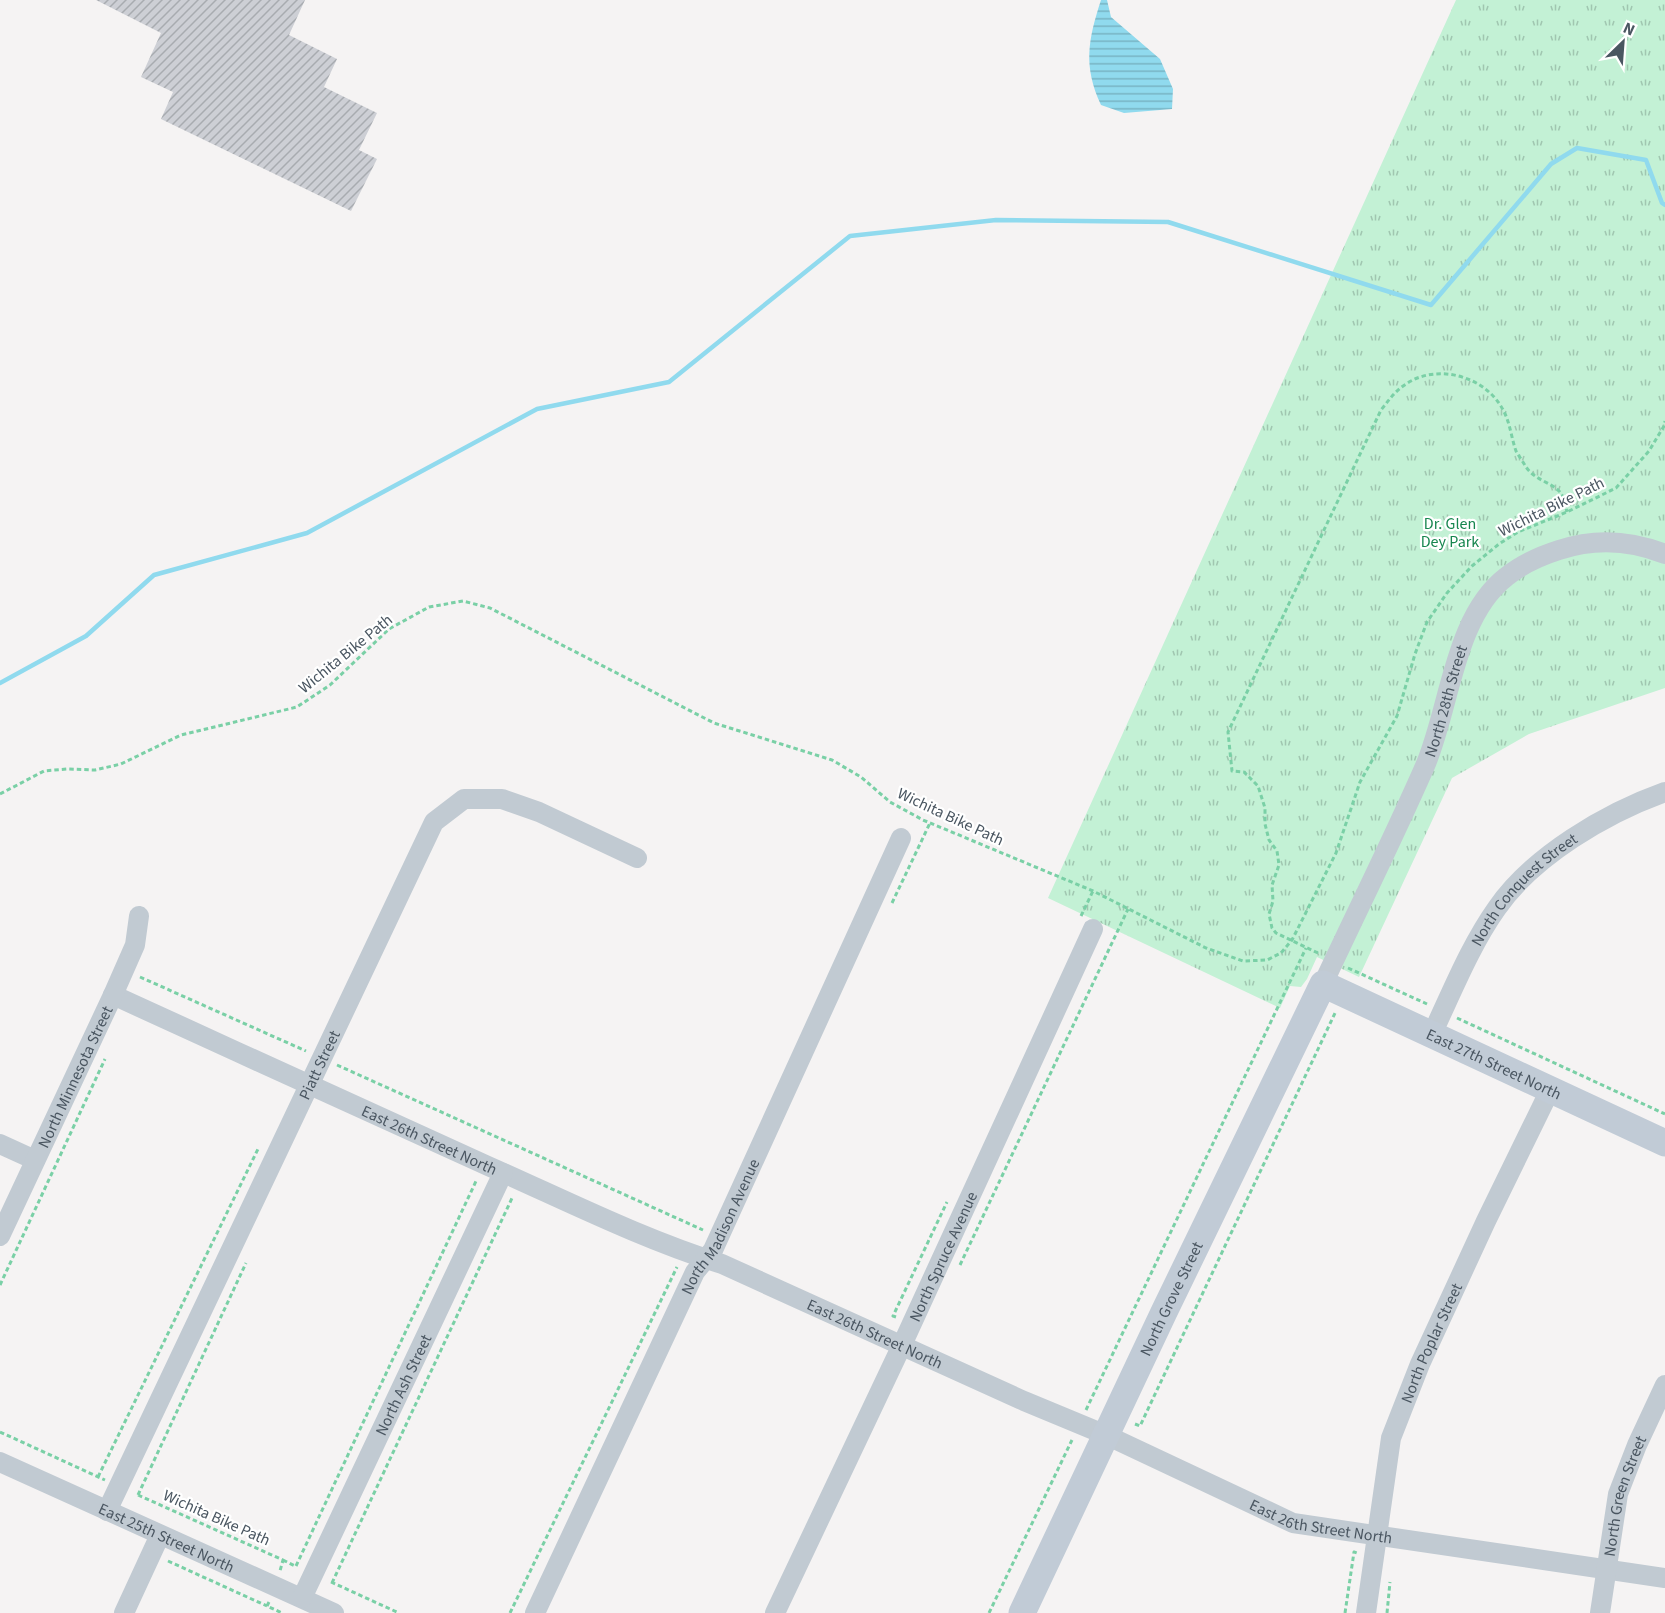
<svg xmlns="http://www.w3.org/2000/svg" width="1665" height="1613" font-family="'Source Sans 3',sans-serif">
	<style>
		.park { fill: url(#park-tufts) }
		.water { fill: url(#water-rules) }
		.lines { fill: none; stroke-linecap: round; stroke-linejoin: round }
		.stream { stroke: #90daee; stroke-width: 4.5 }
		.building { fill: url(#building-hatch) }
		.path { stroke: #7ad0a6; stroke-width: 3; stroke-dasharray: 4.5 3; stroke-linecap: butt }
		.street { stroke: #c1cad2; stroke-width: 20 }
		.secondary { stroke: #c1cbd6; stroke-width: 27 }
		.labels { text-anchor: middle; stroke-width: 4.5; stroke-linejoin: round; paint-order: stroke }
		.street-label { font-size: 16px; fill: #4a5661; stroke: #fff }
		.park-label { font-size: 16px; fill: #17864f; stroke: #fff }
	</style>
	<defs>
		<pattern id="park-tufts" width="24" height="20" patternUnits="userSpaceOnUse" patternTransform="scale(1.5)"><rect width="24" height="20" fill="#c3f1d5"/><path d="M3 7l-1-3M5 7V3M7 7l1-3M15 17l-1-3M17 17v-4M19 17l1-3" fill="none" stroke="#a0c6b0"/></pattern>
		<pattern id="water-rules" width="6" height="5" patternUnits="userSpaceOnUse" patternTransform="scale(1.5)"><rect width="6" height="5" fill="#90daee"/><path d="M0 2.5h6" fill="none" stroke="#78b4c4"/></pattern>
		<pattern id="building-hatch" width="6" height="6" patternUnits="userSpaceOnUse" patternTransform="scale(1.5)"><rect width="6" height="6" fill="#cdcfd5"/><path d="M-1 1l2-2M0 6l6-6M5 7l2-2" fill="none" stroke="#a8abb0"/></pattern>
	</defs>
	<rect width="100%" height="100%" fill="#f5f3f3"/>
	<path class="park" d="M1456,0H1665V688L1529,734L1452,778L1359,977L1317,957L1307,979L1301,987L1290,986L1280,1008L1048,898Z"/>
	<path class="water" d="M1101,0H1107L1111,17L1160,59L1173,89L1172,109L1124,113L1101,105C1083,66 1088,40 1101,0Z"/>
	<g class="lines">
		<path class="stream" d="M0,683L86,636L154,575L307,533L537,409L669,382L850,236L996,220L1168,222L1431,305L1551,164L1577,148L1646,160L1662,203L1665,205"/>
	</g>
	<path class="building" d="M96,0H305L289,35L337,59L324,87L377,113L359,150L377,159L351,211L161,119L173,92L141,77L161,33Z"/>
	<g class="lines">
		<path class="path" d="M0,794L44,771L67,769L95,770L121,764L181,735L297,707L330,685L389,629L429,607L463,601L490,608L714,723L832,760L861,777L890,802L923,820L1093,891L1206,948L1243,961L1267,960L1281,953L1292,940L1336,853L1360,782L1397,716L1415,654L1427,622L1447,593L1472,566L1499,544L1518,532L1567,512L1616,488L1649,451L1664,426L1665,421
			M892,903L930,823
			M1081,916L1093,891
			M1318,953L1276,933L1272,928L1269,914L1273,901L1272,885L1279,865L1277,851L1269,840L1265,824V808L1258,786L1244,772L1232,771L1228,732L1381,410C1389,400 1395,391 1406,384C1437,363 1484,376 1502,408C1510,421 1511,437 1516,451C1519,456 1523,462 1526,467C1535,480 1550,482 1559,491C1564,496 1565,505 1567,512
			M1348,968L1427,1004
			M140,977L306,1051
			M1457,1018L1665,1114
			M337,1065L703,1230
			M960,1265L1128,909
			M0,1285L105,1059
			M896,1317L893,1316L947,1202
			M1086,1410L1306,948
			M1135,1424L1140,1426L1336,1011
			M0,1432L105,1480
			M98,1477L259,1147
			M138,1495L246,1263
			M138,1495L283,1560L280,1571
			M283,1560L295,1566
			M168,1561L267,1606
			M296,1566L477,1179
			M331,1582L399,1613
			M332,1583L513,1196
			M269,1602L267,1606L282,1613
			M510,1613L677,1267
			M989,1613L1072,1440
			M1345,1613L1354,1552L1357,1553
			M1387,1613L1390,1582"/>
		<g class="street">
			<path id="s1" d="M1323,984C1357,911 1393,839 1425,766C1450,708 1454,617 1506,577C1522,564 1540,556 1559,550C1595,538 1630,540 1665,554"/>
			<path id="s2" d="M113,995C238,1052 363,1110 488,1166C565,1200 642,1239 722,1264L1024,1401L1106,1435L1293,1523L1665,1578"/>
			<path id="s3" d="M1432,1034C1452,992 1470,946 1497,908C1533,856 1606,813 1665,792"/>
			<path d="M0,1144L35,1160"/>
			<path id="s4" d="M0,1236L113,995L135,945L139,916"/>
			<path id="s5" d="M0,1462L334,1613"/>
			<path id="s6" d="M107,1511L434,822L464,799H502L539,812L637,858"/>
			<path id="s7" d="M302,1598L503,1173"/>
			<path d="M124,1613L160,1535"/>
			<path id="s8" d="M535,1613L695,1272L713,1250L901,838"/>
			<path id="s9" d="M775,1613L902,1345L1093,929"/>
			<path id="s10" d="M1366,1613L1391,1438L1420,1364L1486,1221L1550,1090"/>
			<path id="s11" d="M1600,1613L1618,1494L1637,1445L1665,1385"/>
		</g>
		<path class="secondary" id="s12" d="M1022,1613L1164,1312L1323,984L1665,1143"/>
	</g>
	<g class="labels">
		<g class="street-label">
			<text transform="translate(1551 506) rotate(-26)" y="6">Wichita Bike Path</text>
			<text transform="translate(345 653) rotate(-39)" y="6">Wichita Bike Path</text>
			<text dy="6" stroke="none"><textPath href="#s1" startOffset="309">North 28th Street</textPath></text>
			<text transform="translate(951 816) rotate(25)" y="6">Wichita Bike Path</text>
			<text dy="6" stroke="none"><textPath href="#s3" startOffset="174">North Conquest Street</textPath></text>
			<text dy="6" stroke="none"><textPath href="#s12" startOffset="886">East 27th Street North</textPath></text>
			<text dy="6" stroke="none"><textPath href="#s6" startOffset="494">Piatt Street</textPath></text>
			<text dy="6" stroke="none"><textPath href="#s4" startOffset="176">North Minnesota Street</textPath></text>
			<text dy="6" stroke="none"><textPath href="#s2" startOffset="348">East 26th Street North</textPath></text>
			<text dy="6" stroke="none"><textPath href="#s8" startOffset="429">North Madison Avenue</textPath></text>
			<text dy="6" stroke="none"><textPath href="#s9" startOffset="394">North Spruce Avenue</textPath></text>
			<text dy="6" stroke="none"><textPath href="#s12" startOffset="348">North Grove Street</textPath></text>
			<text dy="6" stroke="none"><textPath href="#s2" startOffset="834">East 26th Street North</textPath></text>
			<text dy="6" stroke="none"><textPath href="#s10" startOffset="280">North Poplar Street</textPath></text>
			<text dy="6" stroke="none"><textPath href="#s7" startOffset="236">North Ash Street</textPath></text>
			<text dy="6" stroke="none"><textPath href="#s11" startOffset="120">North Green Street</textPath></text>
			<text transform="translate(217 1517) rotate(24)" y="6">Wichita Bike Path</text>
			<text dy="6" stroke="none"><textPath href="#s2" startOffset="1320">East 26th Street North</textPath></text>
			<text dy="6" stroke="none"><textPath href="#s5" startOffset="183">East 25th Street North</textPath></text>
		</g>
		<g class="park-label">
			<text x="1450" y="529">Dr. Glen<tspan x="1450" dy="18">Dey Park</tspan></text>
		</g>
	</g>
	<g transform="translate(1623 42) rotate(25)" stroke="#ffffff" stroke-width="4.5" paint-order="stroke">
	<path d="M0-4.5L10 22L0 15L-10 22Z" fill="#4a5661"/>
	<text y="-9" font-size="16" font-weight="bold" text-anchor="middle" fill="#4a5661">N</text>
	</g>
</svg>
